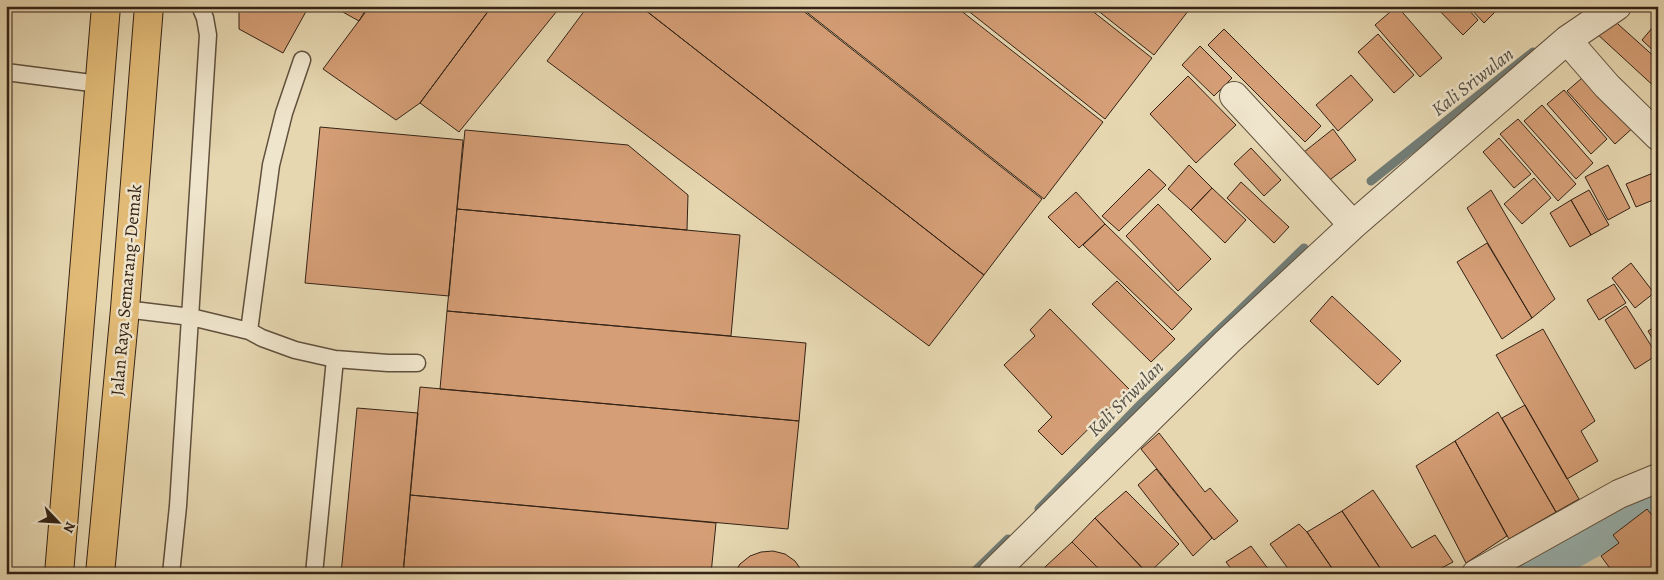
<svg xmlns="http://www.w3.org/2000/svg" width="1664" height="580" font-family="Alegreya,serif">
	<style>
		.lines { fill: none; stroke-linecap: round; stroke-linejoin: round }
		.stream { stroke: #717c76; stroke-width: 9 }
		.river { stroke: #9ab7b6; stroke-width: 50 }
		.building { fill: #d59e76; stroke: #342316 }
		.service-casing { stroke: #60503d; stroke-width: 19 }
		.minor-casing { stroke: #60503d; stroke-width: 30 }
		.trunk-casing { stroke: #342316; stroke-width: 30 }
		.service { stroke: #efe5cc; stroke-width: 16 }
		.minor { stroke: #efe5cc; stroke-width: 28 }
		.trunk { stroke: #e3bc78; stroke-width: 28 }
		.labels { text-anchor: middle; stroke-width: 5; stroke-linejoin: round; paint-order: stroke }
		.street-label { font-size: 18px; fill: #342316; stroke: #efe5cc }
		.water-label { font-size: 19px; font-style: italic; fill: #534f46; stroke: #efe5cc }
	</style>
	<rect width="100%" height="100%" fill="#e6d7b1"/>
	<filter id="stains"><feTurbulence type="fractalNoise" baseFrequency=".004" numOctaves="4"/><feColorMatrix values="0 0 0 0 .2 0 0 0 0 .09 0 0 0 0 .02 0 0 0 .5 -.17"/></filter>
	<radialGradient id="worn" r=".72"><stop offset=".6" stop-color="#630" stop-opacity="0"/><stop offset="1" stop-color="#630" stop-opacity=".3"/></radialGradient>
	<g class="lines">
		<path class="stream" d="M1371,181L1533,52
			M1039,509L1141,404L1238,312L1304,248
			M972,574L1008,539"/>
		<path class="river" d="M1516,574L1650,499"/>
	</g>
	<path class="building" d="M239,6H309L283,53L239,29Z
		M332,6H368L359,21Z
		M370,6H492L420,103L396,120L323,69Z
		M492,6H561L459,132L420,103Z
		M588,6H640L984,275L929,346L547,61Z
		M640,6H797L1042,199L984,275Z
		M799,6H955L1103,122L1044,199Z
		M962,6H1086L1152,58L1105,119Z
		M1092,6H1192L1154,55Z
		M1397,6L1442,58L1420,77L1375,25Z
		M1435,6H1465L1478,20L1463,35Z
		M1468,6H1501L1484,23Z
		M1609,16L1658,60V90L1595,32Z
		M1658,21V55L1642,40Z
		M1224,29L1321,126L1305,142L1208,45Z
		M1378,34L1414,75L1394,93L1358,52Z
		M1200,46L1232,78L1214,96L1182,65Z
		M1589,72L1636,125L1615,144L1567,91Z
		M1351,75L1373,100L1338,131L1316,105Z
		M1188,76L1236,125L1196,163L1150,114Z
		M1564,90L1607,139L1591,154L1547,104Z
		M1542,105L1593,163L1576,179L1524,121Z
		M1518,119L1576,184L1558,201L1500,134Z
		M320,127L463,140L449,296L305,283Z
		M1333,129L1356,160L1327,182L1304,152Z
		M465,130L628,145L688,195L687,230L457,209Z
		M1499,138L1531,174L1514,188L1483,152Z
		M1251,148L1281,180L1264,196L1234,164Z
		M1189,165L1212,188L1191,210L1168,189Z
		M1608,165L1630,208L1608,220L1585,177Z
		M1149,169L1166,185L1119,231L1102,216Z
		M1658,171V198L1636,207L1626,184Z
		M1534,178L1551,198L1522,224L1504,204Z
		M1241,182L1289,227L1274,243L1227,198Z
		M1212,188L1246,220L1225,243L1191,210Z
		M1491,190L1555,299L1532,318L1467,208Z
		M1589,190L1609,225L1591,235L1571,200Z
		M1076,192L1105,224L1079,248L1048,217Z
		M1571,200L1591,235L1570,247L1550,213Z
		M1158,204L1211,259L1178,291L1126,236Z
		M457,209L740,235L731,336L447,311Z
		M1105,224L1192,309L1172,330L1083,245Z
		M1487,243L1532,318L1502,339L1457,262Z
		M1631,263L1654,293L1635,308L1612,278Z
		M1117,281L1175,339L1151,362L1092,304Z
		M1614,284L1626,303L1599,320L1587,300Z
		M1332,296L1401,361L1378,385L1310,321Z
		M1626,306L1657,355L1635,369L1605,320Z
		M1050,309L1129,389L1062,455L1038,431L1052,417L1004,365L1035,336L1030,330Z
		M447,311L806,343L799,421L440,389Z
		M1658,325V348L1648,331Z
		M1543,329L1595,421L1581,431L1598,461L1567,479L1496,355Z
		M420,387L799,421L788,529L410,495Z
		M1525,405L1579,499L1556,512L1502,418Z
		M357,408L418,413L403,574H341Z
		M1498,412L1556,512L1509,539L1455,441Z
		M1159,433L1205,492L1210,488L1238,521L1214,540L1141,449Z
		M1455,441L1507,536L1466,563L1416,466Z
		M1156,469L1212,538L1193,556L1138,485Z
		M1373,490L1412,548L1435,535L1453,562L1430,574H1384L1342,511Z
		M1126,491L1179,544L1148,574L1095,518Z
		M410,495L716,523L711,574H403Z
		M1647,509L1658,523V574H1614L1601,556L1619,543L1613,535Z
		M1342,511L1384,574H1336L1307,532Z
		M1095,518L1148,574H1104L1072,542Z
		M1299,524L1307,532L1336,574H1292L1270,544Z
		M1072,542L1104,574H1049L1045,567Z
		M1251,546L1272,574H1235L1226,562Z
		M773,551L785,554L795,561L804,574H734L740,564L750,556L761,552Z"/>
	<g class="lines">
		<defs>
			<path id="service" d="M6,72L99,84
				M125,309L191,317L249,331L262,338L295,350L335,359L388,363H417
				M249,331L271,165L284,113L302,60
				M171,574L178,506L208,35L205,18L200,6
				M314,574L335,359"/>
			<path id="minor" d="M1567,40L1607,86L1658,136
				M1234,96L1353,225
				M992,574L1227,342L1353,225L1567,40L1617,6
				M1476,574L1619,494L1658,478"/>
			<path id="trunk" d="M59,574L106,6
				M100,574L125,309L149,6"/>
		</defs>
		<use href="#service" class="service-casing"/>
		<use href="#minor" class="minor-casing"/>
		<use href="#trunk" class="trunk-casing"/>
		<use href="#service" class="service"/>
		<use href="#minor" class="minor"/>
		<use href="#trunk" class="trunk"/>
	</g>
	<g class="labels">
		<g class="street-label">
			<text transform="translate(126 290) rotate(-85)" y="6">Jalan Raya Semarang-Demak</text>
		</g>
		<g class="water-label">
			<text transform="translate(1472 81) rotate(-38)" y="7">Kali Sriwulan</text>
			<text transform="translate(1125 398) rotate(-45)" y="7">Kali Sriwulan</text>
		</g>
	</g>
	<rect width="1664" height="580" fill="none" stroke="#e6d7b1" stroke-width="25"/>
	<rect x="8" y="8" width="1649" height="565" fill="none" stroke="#342316" stroke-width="2.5"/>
	<rect x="12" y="12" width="1639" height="555" fill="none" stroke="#342316"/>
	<g transform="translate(58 522) rotate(115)" stroke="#efe5cc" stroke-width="4" paint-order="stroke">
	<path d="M0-4L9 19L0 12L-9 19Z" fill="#342316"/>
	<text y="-8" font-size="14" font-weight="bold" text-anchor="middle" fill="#342316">N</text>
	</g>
	<rect width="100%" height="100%" filter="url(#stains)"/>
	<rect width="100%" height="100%" fill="url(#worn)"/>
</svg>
